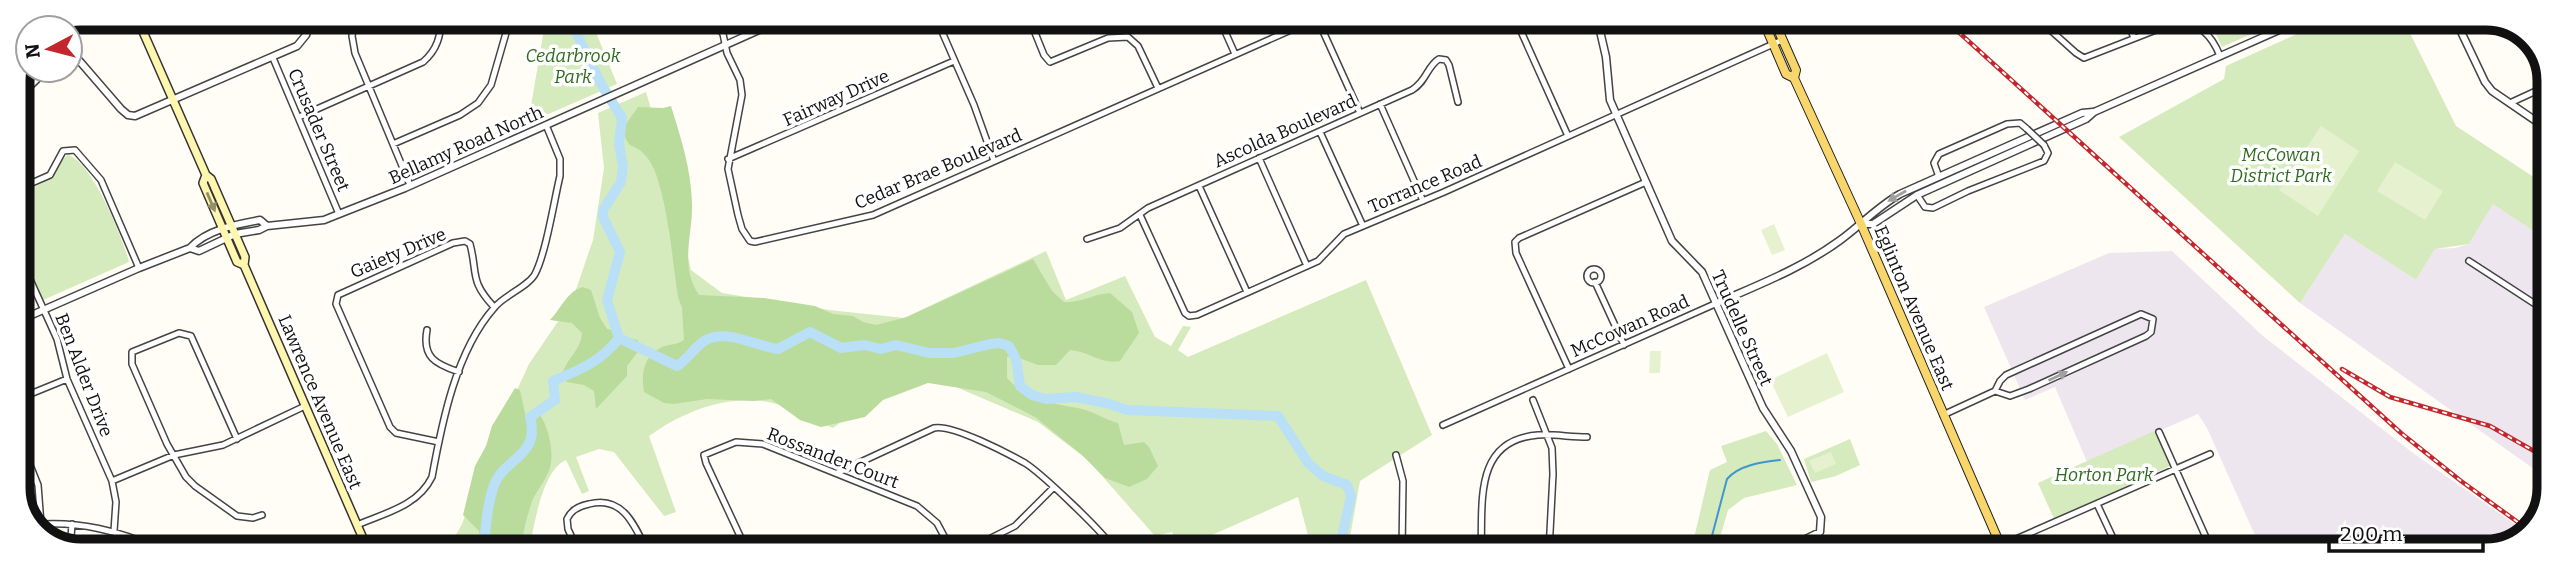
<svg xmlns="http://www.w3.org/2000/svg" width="2567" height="569" font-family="Bitter,serif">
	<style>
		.industrial { fill: #eee6ef }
		.green { fill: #d5ebbd }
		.forest { fill: #b9dc9c }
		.pitch { fill: #e6f2cf }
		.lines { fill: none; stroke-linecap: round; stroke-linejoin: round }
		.stream { stroke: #3f96cf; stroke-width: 2 }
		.river { stroke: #b9e0f7; stroke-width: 10 }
		.minor-casing { stroke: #444; stroke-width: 8 }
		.tertiary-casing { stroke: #444; stroke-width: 9 }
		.secondary-casing { stroke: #333; stroke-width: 10 }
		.primary-casing { stroke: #222; stroke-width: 10 }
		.minor { stroke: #fff; stroke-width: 5 }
		.tertiary { stroke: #fff; stroke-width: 6 }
		.secondary { stroke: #fff6b0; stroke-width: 7 }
		.primary { stroke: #f9d66b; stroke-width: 8 }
		.rail-casing { stroke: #c4262e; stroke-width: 4.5 }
		.rail { stroke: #fff; stroke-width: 2; stroke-dasharray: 5; stroke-linecap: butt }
		.minor-bridge-casing { stroke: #444; stroke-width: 8; stroke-linecap: butt }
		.minor-bridge { stroke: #fff; stroke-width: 5 }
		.oneway { fill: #a0a0a0 }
		.oneway2 { fill: #948f68 }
		.labels { text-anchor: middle; stroke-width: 7; stroke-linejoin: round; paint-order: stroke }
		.park-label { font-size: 18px; font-style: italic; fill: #2f6b1f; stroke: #fff }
		.street-label { font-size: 18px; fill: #111; stroke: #fff }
		.rim { fill: none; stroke: #111; stroke-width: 9 }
	</style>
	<rect width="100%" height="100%" fill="#fffdf5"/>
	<path class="industrial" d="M2493,203L2549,241L2548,479L2300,303L2345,234L2416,280L2435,249L2455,248L2469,244Z
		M2172,251L2263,336L2413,453L2529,534L2528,536L2487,551H2262L2207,428L2198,414L2087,462L2055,387L2025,400L1984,307L2109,253Z"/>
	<path class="green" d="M546,18H596L595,30L617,84L528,123Z
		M2191,19V18L2285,19L2222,47L2216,34Z
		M2330,19H2403L2456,126L2549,187V241L2493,204L2469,244L2435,249L2416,280L2345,234L2300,303L2119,137L2224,79L2226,66Z
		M646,92L666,160L691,270L722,293L829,310L904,318L1046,251L1066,300L1125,276L1155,337L1171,346L1183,326L1191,327L1178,350L1188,357L1366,280L1432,435L1360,481L1350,537L1351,551H1312L1298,497L1180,549L1172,532L1155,536L1088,460L1038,422L935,378L878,394L833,428C816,421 800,411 783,406C737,390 686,409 649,436L676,512L664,516L614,452L599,449L576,457L589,491L582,494L566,460C542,470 534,526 529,551H447L462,524L488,453L529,364L572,301L593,240L604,168L598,113Z
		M68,155C91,160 124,240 129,262L43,300L18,245V199C26,188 41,186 51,177C59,170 59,160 68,155Z
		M1766,431L1777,444L1797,485L1744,498L1728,510L1716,551H1691L1710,470L1727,462L1721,446Z
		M2154,431L2170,466L2054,519L2038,483Z
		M1850,439L1860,465L1836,476L1811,482L1804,459Z"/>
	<path class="forest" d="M671,106C681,138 691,169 692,203C693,236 679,265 699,295L764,298L815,306L833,314L853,316L863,322L876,325L907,317L1033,259L1052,291L1064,302C1080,303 1094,294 1110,293L1132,312L1139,333L1120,361C1102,365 1088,351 1070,350L1056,365H1038L1014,356L1007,357V378C1028,402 1054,403 1082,409C1094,412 1106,420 1118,423L1124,445L1144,442L1149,447L1158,466L1147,479L1129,487L1105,478L1082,455L1035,417L986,392L928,383L883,400L865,417L821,427L800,420L771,399L753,401L707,399L674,404L664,403L644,392C641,373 643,357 662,347C670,344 677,345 684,340L682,308L678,297C672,257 669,213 656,174C654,168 649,159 645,155C634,142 627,152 623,128L638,107L663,108Z
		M583,287L591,290L600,318L607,329L613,330L620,336L638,340L640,349L627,366V376L596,409L594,391L584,385L567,382L562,376C565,359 581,351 582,333L572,323L550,320C561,309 567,291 583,287Z
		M515,388L520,390L526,418L530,425L540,415C549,428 556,458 548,473C544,482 538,489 534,497C529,506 521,540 521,551H482L479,531L463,515L475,466L486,446L492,426Z"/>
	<path class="pitch" d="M2321,126L2359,151L2318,216L2279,190Z
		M2395,162L2443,191L2425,220L2377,191Z
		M1774,224L1785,250L1772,255L1761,230Z
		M1650,351H1661L1660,373H1649Z
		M1827,353L1844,392L1788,417L1770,380Z
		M1831,452L1836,464L1815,473L1809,461Z"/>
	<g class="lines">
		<path class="stream" d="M1708,551L1727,479C1739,465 1762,462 1780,460"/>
		<path class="river" d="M569,18L601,84L622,118L619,144L623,166L621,182L603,210V217L620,252L607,300L619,338
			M619,338L677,366C688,359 695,346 706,340C727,329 756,346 778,349L810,332L841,348L864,345L881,349L896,345L929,353H954L990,344L999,343L1009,346L1016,359L1020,386L1032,395L1046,399L1075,397L1106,403L1127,410L1278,416L1308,463L1323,476L1347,485L1351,496L1339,551
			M484,551C485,530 487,505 494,485C504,458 541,456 530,417L555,400L553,381C579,370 602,361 619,338"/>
		<defs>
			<path id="minor" d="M355,18L352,36L355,53L410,185
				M712,18L723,34L727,53L740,80L742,95L728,169L738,215L742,229L750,241L755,242L873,215L1318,18
				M936,18L974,105L994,161
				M1029,18L1044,55L1050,62L1108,38L1128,37L1138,46L1158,88
				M1219,18L1235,54
				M1317,18L1360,113
				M1515,18L1568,136
				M2037,18L2076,53L2084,58L2179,21C2201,23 2213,38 2220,56
				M2126,18L2134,38
				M642,28L644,18
				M273,58L339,214
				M18,98L47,70
				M2510,103L2549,85
				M1380,104L1423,201
				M299,117L423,62C438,49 440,36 442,18
				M1320,132L1363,226
				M393,144L460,115L478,103L491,85L506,33L507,18
				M1259,158L1307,266
				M728,159L954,61
				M1939,177L1934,163L1939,154L2007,124L2020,123L2027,129
				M1199,186L1247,292
				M18,189L50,175L63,151L75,150L101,180L139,268
				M1917,195L1925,207L1933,208L1968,191L2044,161L2048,153L2044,145
				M1140,215L1185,313L1189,316L1197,315L1318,261L1344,234L1444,192L1782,40
				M1087,239L1120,228L1148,208L1412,90C1427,81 1427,66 1439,59L1446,60L1449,65L1458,102
				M18,253L57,339L67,379L112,481L116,502L114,531
				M2469,261L2549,313
				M1587 276a7 7 0 1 1 14 0a7 7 0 1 1-14 0Z
				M1595,282L1624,345
				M427,330C422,357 435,364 459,372
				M1569,369L1516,253L1515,242L1519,238L1646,182
				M18,399L67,379
				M1533,400L1552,448L1553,474L1549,551
				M1943,415L1995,391L2000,381L2006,375L2141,314L2153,319L2151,332L2146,336L2029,389L2010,396L1995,391
				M1443,425L1717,303
				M2159,432L2212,551
				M18,435L38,485L41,524
				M237,439L191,336L179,333L132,352V364L167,444L186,477L195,486L237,516L253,518L262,515
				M439,442L396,433L390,427L336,304L338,295L453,243L465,241L470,244C478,274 469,280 494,307
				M1396,455L1403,481L1402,551
				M837,473L934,428C952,424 1007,453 1025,463C1042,474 1106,534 1115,551
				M112,481L174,455L223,445L305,406
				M2097,504L2119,551
				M31,525C78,520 120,531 162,550
				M357,525C385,513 418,506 432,477C442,422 456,351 494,308C503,296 529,286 535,274C546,253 554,201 560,176V159L546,125
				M2000,546L2210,454
				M70,550L72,524
				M578,551L568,529L567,519C571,510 579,506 589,504C623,495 635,526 647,551
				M747,551L706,463L704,455L736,442L763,444L917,506L937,523L952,551
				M756,551C783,538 793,540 820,551
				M965,551L1015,526L1053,488
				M1153,551L1170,544
				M1259,551L1264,548L1272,551
				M1481,551C1483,503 1473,440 1538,435C1553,434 1571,437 1587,437
				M1613,551L1619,543L1650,548L1654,551"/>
			<path id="tertiary" d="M1597,18L1606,57L1610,100L1672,241L1702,272L1763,408L1791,451L1821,517L1820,532L1781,551
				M2455,19L2485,82L2492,91L2549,130
				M70,50L121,109L128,115L135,116L297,46L306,35L312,18
				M1861,224H1873L1917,195L2086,119L2094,112L2304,19
				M190,248L199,251L235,234L259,230L267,226L324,220L339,214L405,188L786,18
				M1717,303C1758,285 1802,268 1839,241C1860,226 1877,207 1900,194L2082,113L2093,112
				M18,321L139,268L190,248C206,230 237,224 260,220L267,226"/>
			<path id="secondary" d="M137,18L206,175L211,179L245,257L244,265L368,550
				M206,175L203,183L237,262L244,265"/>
			<path id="primary" d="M1762,18L1786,74L1794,78
				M1773,18L1796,70L1794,78L1861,224L2003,551"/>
		</defs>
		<use href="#minor" class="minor-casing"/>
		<use href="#tertiary" class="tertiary-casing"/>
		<use href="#secondary" class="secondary-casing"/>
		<use href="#primary" class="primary-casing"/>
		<use href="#minor" class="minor"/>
		<use href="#tertiary" class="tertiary"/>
		<use href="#secondary" class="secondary"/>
		<use href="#primary" class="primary"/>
		<defs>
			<path id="rail" d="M1943,18L2401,433L2461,481L2530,531
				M2342,369L2390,397L2490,426L2546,458"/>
		</defs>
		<use href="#rail" class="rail-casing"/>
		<use href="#rail" class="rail"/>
		<defs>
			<path id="minor-bridge" d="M2027,129L2044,145"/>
		</defs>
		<use href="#minor-bridge" class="minor-bridge-casing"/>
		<use href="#minor-bridge" class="minor-bridge"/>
	</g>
	<defs><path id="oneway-solid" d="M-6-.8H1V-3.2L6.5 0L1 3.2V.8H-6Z" transform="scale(1.75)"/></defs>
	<g class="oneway">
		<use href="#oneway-solid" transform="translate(1897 196) rotate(150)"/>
		<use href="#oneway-solid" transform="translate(2058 376) rotate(-25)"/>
	</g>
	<use class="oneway2" href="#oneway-solid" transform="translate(211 202) rotate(67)"/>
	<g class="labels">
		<g class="park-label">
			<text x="573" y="62">Cedarbrook<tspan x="573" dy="21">Park</tspan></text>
			<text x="2281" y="161">McCowan<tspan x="2281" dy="21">District Park</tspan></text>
			<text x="2104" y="481">Horton Park</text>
		</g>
		<g class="street-label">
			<text transform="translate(836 98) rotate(-24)" y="6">Fairway Drive</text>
			<text transform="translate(319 130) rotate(67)" y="6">Crusader Street</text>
			<text transform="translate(1285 131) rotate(-24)" y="6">Ascolda Boulevard</text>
			<text transform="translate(466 145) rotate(-24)" y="6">Bellamy Road North</text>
			<text transform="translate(938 169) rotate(-23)" y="6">Cedar Brae Boulevard</text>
			<text transform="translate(1425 184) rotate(-23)" y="6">Torrance Road</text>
			<text transform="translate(398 253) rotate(-23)" y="6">Gaiety Drive</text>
			<text transform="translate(1914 308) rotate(67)" y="6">Eglinton Avenue East</text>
			<text transform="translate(1630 326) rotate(-24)" y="6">McCowan Road</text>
			<text transform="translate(1742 328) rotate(66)" y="6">Trudelle Street</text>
			<text transform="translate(84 375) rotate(69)" y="6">Ben Alder Drive</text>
			<text transform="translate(320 402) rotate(67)" y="6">Lawrence Avenue East</text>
			<text transform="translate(833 458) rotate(21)" y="6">Rossander Court</text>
		</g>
	</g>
	<path d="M0 0H2567V569H0ZM81 30H2486A51 51 0 0 1 2537 81V488A51 51 0 0 1 2486 539H81A51 51 0 0 1 30 488V81A51 51 0 0 1 81 30Z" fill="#fff" fill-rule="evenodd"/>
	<path class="rim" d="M81 30H2486A51 51 0 0 1 2537 81V488A51 51 0 0 1 2486 539H81A51 51 0 0 1 30 488V81A51 51 0 0 1 81 30Z"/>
	<g transform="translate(49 49) rotate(263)"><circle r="33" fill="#ffffff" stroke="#a0a0a0" stroke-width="2"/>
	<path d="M0-5L12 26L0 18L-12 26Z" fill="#c4262e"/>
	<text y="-10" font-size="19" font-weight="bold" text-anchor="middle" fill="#111111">N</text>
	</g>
	<path d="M2329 541v10h154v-10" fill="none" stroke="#111111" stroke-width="3.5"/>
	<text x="2340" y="541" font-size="21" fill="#111111" stroke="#ffffff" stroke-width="5" paint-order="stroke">200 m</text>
</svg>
